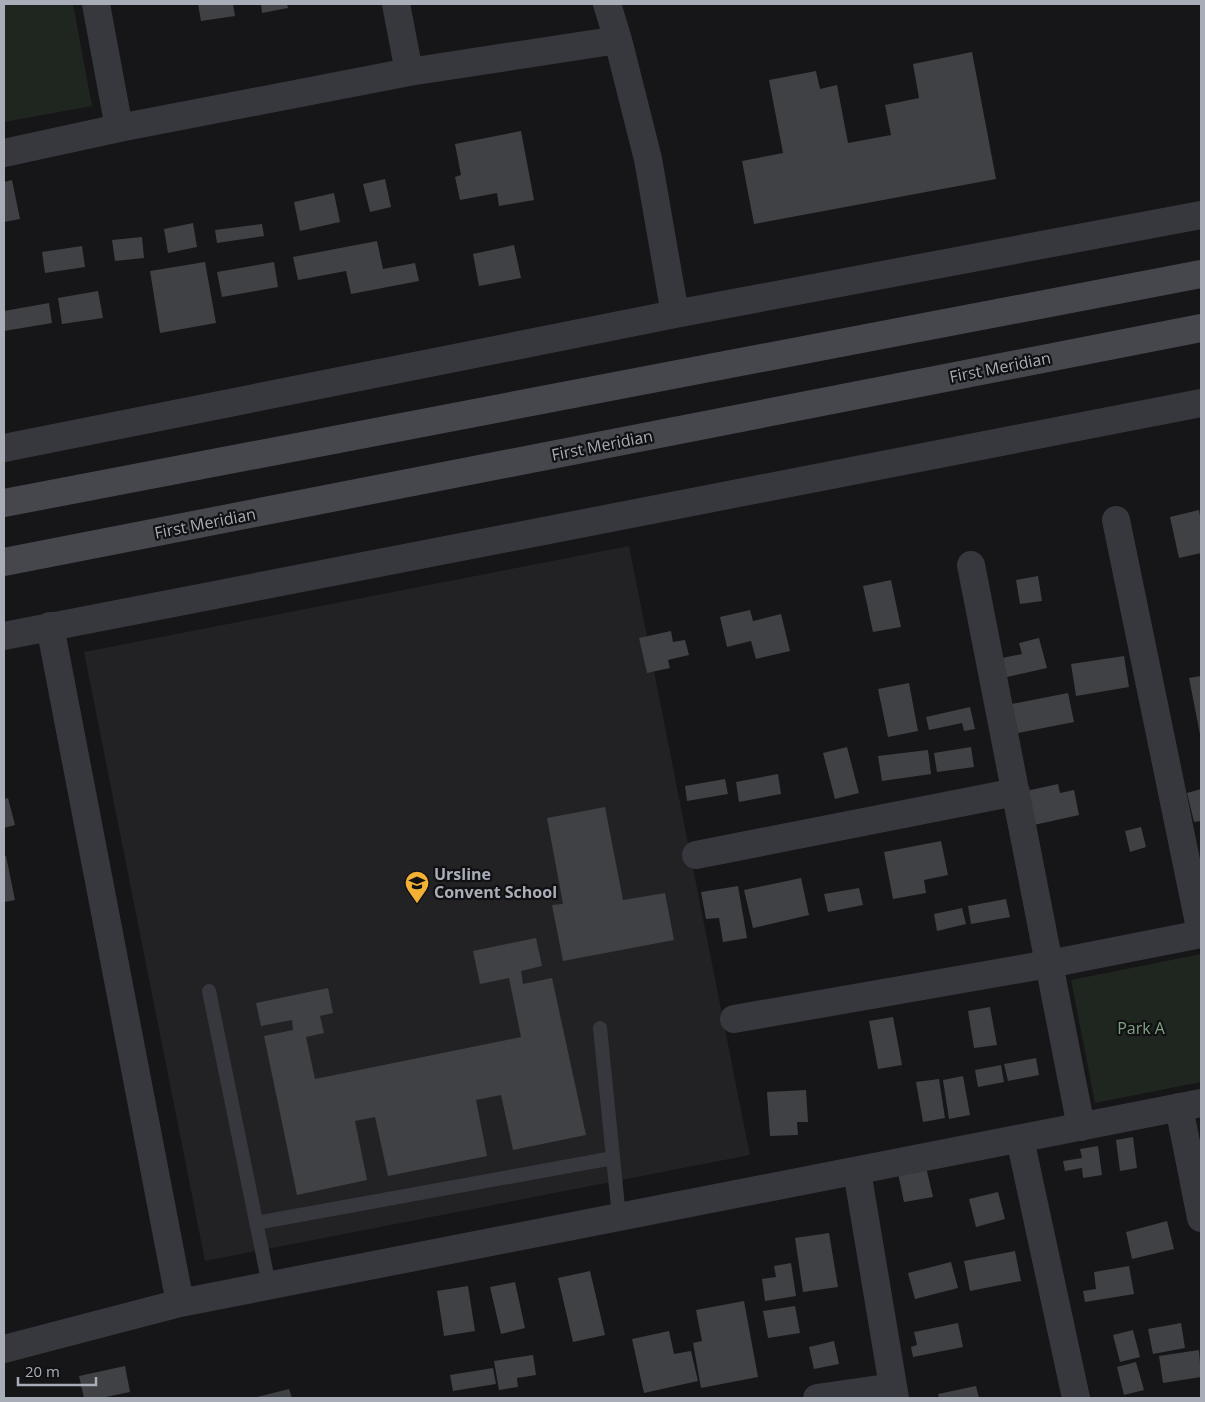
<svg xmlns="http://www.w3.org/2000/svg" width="1205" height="1402" font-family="'Open Sans',sans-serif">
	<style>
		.built { fill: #222225 }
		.green { fill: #1e261f }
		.building { fill: #404145 }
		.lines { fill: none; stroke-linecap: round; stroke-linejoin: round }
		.lane { stroke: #37383d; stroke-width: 14 }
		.street { stroke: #37383d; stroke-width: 28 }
		.secondary { stroke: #45474d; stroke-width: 28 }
		.labels { text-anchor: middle; stroke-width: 4.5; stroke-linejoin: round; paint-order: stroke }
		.street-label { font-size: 16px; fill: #a8adb8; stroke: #111113 }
		.poi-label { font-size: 16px; font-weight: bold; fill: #a8adb8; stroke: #111113; text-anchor: start }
		.park-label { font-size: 16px; fill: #7fa381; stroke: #111113 }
	</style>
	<rect width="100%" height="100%" fill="#161618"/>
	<path class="built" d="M629,546L750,1155L205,1261L84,652Z"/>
	<path class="green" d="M4,4H73L92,106L4,122Z
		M1201,954V1082L1095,1103L1071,980Z"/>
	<path class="building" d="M198,4H233L235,16L201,21Z
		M261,4H287L288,8L262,13Z
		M972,52L996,179L754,224L742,161L783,153L769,80L816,71L820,89L837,85L848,143L891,135L885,105L919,98L913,64Z
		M521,131L534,200L499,206L497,193L460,200L455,177L461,175L455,144Z
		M385,179L391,207L370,212L363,184Z
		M12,180L20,219L4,222V182Z
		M334,193L340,222L300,231L294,202Z
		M193,223L197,247L168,253L164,229Z
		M262,224L264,236L217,243L215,230Z
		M142,237L144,258L115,261L112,240Z
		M377,241L383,269L415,263L419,281L351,294L346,271L298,280L293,257Z
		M514,245L521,278L479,286L473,254Z
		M82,246L85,267L45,273L42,252Z
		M205,262L216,323L160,333L150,271Z
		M274,262L278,287L222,297L217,272Z
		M98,291L103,318L62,324L58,298Z
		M49,303L52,323L4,331V311Z
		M1199,510L1201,522V553L1179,558L1170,517Z
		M1038,576L1042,601L1020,604L1016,580Z
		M891,580L901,627L873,632L863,586Z
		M750,610L753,621L781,614L790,651L756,659L751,641L727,647L720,617Z
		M671,631L673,642L685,640L689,655L668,660L670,668L647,673L639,638Z
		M1039,638L1047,668L1007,677L1002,658L1022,654L1019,643Z
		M1124,656L1129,687L1076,696L1071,664Z
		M1201,676V734H1200L1189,678Z
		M909,683L918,731L888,737L878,689Z
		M1068,693L1074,722L1018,733L1012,704Z
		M970,707L975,729L964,731L962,723L929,730L926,717Z
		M847,747L859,793L835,799L823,753Z
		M971,747L974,767L937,772L934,753Z
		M928,750L931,774L882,781L878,756Z
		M778,774L781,794L739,802L736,782Z
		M725,779L728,794L687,801L685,786Z
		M1058,784L1060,793L1074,790L1079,815L1034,825L1026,791Z
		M1201,789V821L1194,822L1187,793Z
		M8,798L15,825L4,828V799Z
		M605,807L623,900L665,893L674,940L563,961L552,905L563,904L547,818Z
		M1141,827L1146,847L1130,852L1125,831Z
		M941,841L948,875L924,880L926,893L893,899L884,852Z
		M4,856H6L15,900L4,902Z
		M801,878L809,915L753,928L744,890Z
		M738,886L747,938L723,942L719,918L706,919L701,892Z
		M859,888L863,905L828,912L824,894Z
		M1006,899L1010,917L971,924L968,906Z
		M962,908L966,924L937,931L934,914Z
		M536,938L542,966L521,971L523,984L552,978L586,1135L513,1150L501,1095L476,1100L487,1156L388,1176L375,1117L355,1121L367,1180L297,1195L264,1036L293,1030L292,1020L261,1026L256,1003L328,988L333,1013L320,1016L324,1033L306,1037L315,1079L521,1037L509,978L480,984L473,951Z
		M990,1007L997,1045L974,1048L968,1011Z
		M893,1017L902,1065L878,1069L869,1021Z
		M1036,1058L1039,1075L1008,1081L1004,1064Z
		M1001,1065L1004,1082L978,1087L975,1070Z
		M963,1076L970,1115L949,1119L943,1080Z
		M939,1079L945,1118L923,1122L916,1082Z
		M806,1090L808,1122H797L798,1135L770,1136L767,1092Z
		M1133,1137L1137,1168L1120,1171L1116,1140Z
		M1098,1146L1102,1175L1083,1178L1082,1168L1065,1171L1063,1161L1082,1158L1080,1149Z
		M926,1167L933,1197L904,1202L898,1173Z
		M998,1192L1005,1219L976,1227L969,1199Z
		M1167,1221L1174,1249L1132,1259L1126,1232Z
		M829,1233L838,1287L803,1292L795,1238Z
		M1015,1251L1021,1281L970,1291L964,1261Z
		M951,1262L958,1288L915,1299L908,1273Z
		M791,1263L796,1296L765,1301L762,1279L776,1277L774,1266Z
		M1129,1266L1134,1294L1085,1302L1083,1291L1096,1289L1094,1272Z
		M590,1271L605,1335L573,1342L558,1278Z
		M515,1282L525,1328L501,1334L490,1287Z
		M468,1286L475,1331L444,1336L437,1291Z
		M744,1301L758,1377L701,1388L693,1343L702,1341L696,1310Z
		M795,1306L800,1333L768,1338L763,1311Z
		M958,1323L963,1347L913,1357L911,1347L917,1345L914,1332Z
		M1181,1323L1185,1348L1153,1354L1148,1329Z
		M1133,1330L1140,1357L1120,1362L1113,1335Z
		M669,1331L674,1354L691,1351L698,1381L644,1393L632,1339Z
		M834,1341L839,1364L814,1369L809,1347Z
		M1199,1350L1201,1377L1163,1383L1159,1356Z
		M533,1355L536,1375L517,1378L518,1387L499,1390L494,1361Z
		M1136,1362L1144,1390L1124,1395L1117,1367Z
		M125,1366L130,1392L101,1398H84L79,1376Z
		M493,1368L496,1384L453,1391L450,1375Z
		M976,1386L979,1398H939L938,1394Z
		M289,1389L292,1398H253Z"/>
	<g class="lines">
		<path class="lane" d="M209,991L269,1285
			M600,1028L619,1217
			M256,1223L613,1158"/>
		<path class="street" d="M96,4L119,128
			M396,4L409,72
			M607,4L618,40L648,159L675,314
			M4,153L119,128L409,72L618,40
			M4,448L675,314L1201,215
			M1116,520L1201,933
			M971,565L1081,1127
			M50,626L180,1303
			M4,636L1201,403
			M696,855L1016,792
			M734,1019L1049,964L1201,934
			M1179,1107L1201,1218
			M1020,1139L1076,1398
			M857,1171L895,1398
			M4,1349L180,1303L1201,1103
			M817,1398L893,1387"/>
		<path class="secondary" d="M4,503L1201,274
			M4,562L1201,328"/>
	</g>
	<defs>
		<symbol id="school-pin" viewBox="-11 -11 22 30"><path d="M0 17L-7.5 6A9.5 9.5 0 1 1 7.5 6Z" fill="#f2b134" stroke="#111113"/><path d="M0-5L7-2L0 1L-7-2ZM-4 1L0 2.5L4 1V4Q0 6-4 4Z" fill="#111"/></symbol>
	</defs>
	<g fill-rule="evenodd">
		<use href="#school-pin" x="403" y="869" width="28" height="38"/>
	</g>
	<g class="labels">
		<g class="street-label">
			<text transform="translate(1000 367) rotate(-11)" y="6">First Meridian</text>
			<text transform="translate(602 445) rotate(-11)" y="6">First Meridian</text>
			<text transform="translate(205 523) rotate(-11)" y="6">First Meridian</text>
		</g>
		<g class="poi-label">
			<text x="434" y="880">Ursline<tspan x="434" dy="18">Convent School</tspan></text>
		</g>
		<g class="park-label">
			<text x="1141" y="1034">Park A</text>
		</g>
	</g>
	<rect width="1205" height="1402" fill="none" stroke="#a8adb8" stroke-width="10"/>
	<path d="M18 1377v8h78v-8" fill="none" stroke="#a8adb8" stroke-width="2.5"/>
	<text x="25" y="1377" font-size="15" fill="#a8adb8" stroke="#111113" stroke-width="4" paint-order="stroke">20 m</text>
</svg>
